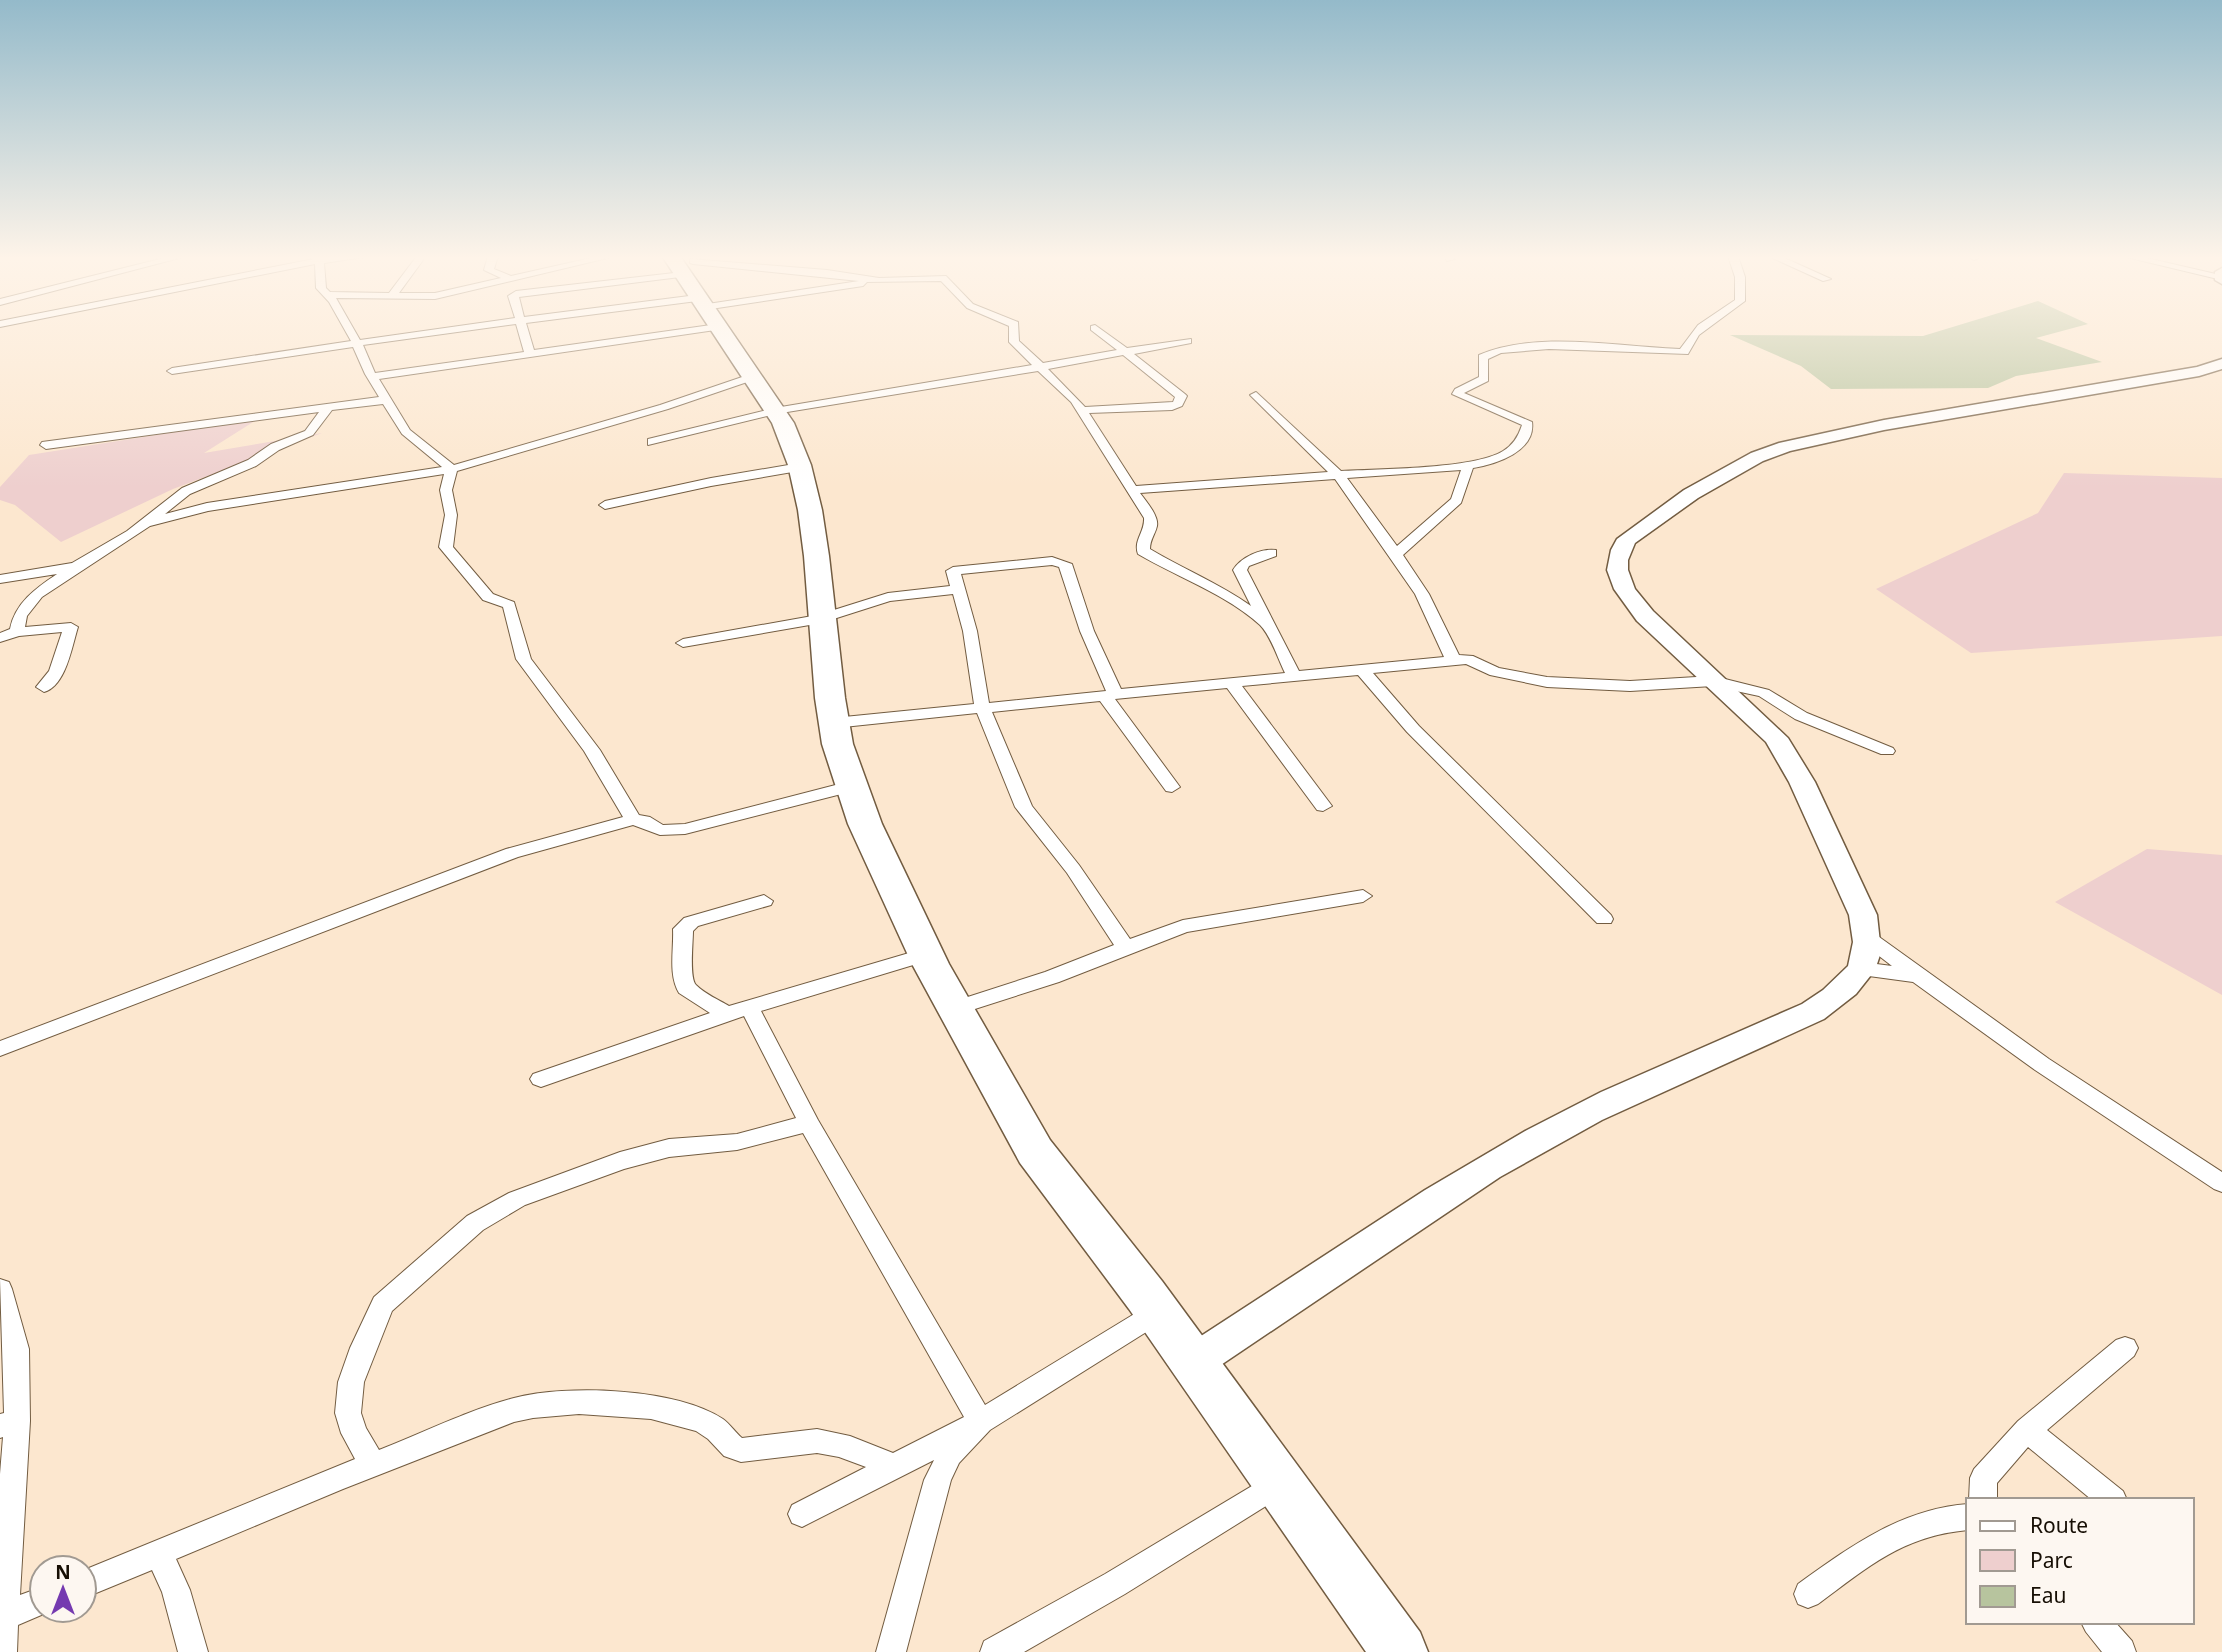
<svg xmlns="http://www.w3.org/2000/svg" width="2222" height="1652" font-family="'Noto Sans',sans-serif">
	<style>
		.green { fill: #eecfce }
		.water { fill: #b7c49e }
		.lines { fill: none; stroke-linecap: round; stroke-linejoin: round }
		.street-casing { stroke: #725c41; stroke-width: 2 }
		.secondary-casing { stroke: #725c41; stroke-width: 3 }
		.highway-casing { stroke: #725c41; stroke-width: 3 }
		.street { fill: #fff; fill-rule: evenodd }
		.secondary { fill: #fff; fill-rule: evenodd }
		.highway { fill: #fff; fill-rule: evenodd }
	</style>
	<rect width="100%" height="100%" fill="#fce7cf"/>
	<path class="green" d="M258,419L204,453L322,433L173,489L61,542L15,505L0,500V487L29,455Z
		M2064,473L2222,478V636L1971,653L1876,589L2038,513Z
		M2147,849L2222,855V995L2055,902Z"/>
	<path class="water" d="M2038,301L2088,324L2036,338L2102,362L2016,376L1988,388L1831,389L1801,366L1730,335L1923,336Z"/>
	<g class="lines">
		<defs>
			<path id="street" d="M172,256H187L0,305V299Z
				M313,256H371L324,263L326,288L330,292L389,293L417,256H426L399,293H435L501,278L484,270L488,256H498L494,269L511,276L600,256H616L435,299L336,298L360,340L515,318L508,296L516,291L683,272L685,274L680,277L519,297L524,317L697,295L702,298L697,301L526,323L534,350L718,324L723,327L722,329L379,379L410,430L454,465L660,405L748,375H756V379L668,409L457,471L452,490L457,515L453,547L493,594L514,602L531,659L600,750L639,815L650,817L663,825L685,824L851,781L859,786L857,790L685,834L660,835L633,825L518,857L0,1056V1041L506,849L623,817L584,751L516,659L503,607L483,600L439,547L445,515L440,490L444,474L208,511L150,526L42,597L27,616L25,627L71,623L78,627C72,646 66,686 44,692L36,687L49,671L62,632L19,636L0,642V633L10,629C15,603 36,588 57,574L0,583V575L72,563L127,531L182,488L248,460L271,444L305,431L319,412L46,449L40,445L42,442L379,397L365,374L353,347L172,374L167,371L172,368L351,341L329,302L316,288L315,264L0,327V321L314,259ZM516,324L524,352L375,373L363,345ZM383,404L402,434L442,467L207,503L165,514L190,494L256,466L279,450L313,435L332,410Z
				M1444,256H1453L1455,259L1447,261Z
				M1728,256H1738L1745,277V301L1699,335L1688,354L1549,349L1501,353L1488,359V381L1464,393L1532,422C1536,451 1497,464 1473,468L1461,503L1403,555L1429,594L1459,655L1473,656L1499,668L1547,677L1630,681L1713,676L1769,690L1807,713L1893,748L1895,751L1893,754H1881L1795,719L1759,696L1713,686L1630,691L1547,687L1490,675L1466,664L1373,673L1419,726L1611,915L1613,919L1611,923H1597L1407,732L1358,675L1242,686L1332,806L1323,811L1317,810L1227,688L1115,699L1180,787L1172,792L1166,791L1100,701L992,712L1032,806L1079,865L1130,939L1183,920L1363,890L1372,896L1363,902L1187,932L1059,982L953,1016L946,1014L943,1009L946,1004L1045,972L1114,945L1067,873L1015,807L977,713L834,728L826,723L834,718L974,704L963,631L953,594L890,601L821,623L683,647L676,643L683,639L818,615L888,593L950,586L946,571L953,567L1052,557L1072,564L1094,631L1121,689L1285,673C1278,659 1271,636 1260,625C1226,594 1177,577 1138,554C1133,540 1145,532 1144,518L1071,402L1038,371L775,414L648,445V439L775,408L1032,365L1009,342V326L967,308L941,281L867,282L863,286L704,310L701,309V305L859,281L693,264L690,263V259L827,270L879,278L946,276L973,304L1018,322L1019,341L1043,363L1117,350L1091,330V326L1095,325L1127,348L1191,339V343L1134,354L1185,394L1187,396L1182,406L1172,410L1089,413L1136,486L1328,472L1252,397L1250,395L1256,392L1341,471C1379,469 1474,469 1503,451C1513,445 1518,437 1522,425L1452,394L1455,389L1479,377V355C1537,330 1618,347 1680,349L1698,325L1735,300V277ZM1123,355L1175,397L1173,402L1085,407L1048,369ZM1461,470L1451,499L1397,546L1347,478ZM1335,479L1415,594L1444,657L1299,671L1247,570L1249,566L1276,556V550C1261,548 1241,557 1233,570L1251,606C1219,583 1183,569 1150,549C1150,539 1155,535 1157,526C1159,516 1146,501 1140,493ZM1052,565L1059,567L1080,631L1106,691L989,703L977,631L961,574Z
				M1768,256H1780L1831,279L1823,281Z
				M1984,256L1974,260L1969,257L1970,256Z
				M2122,256H2138L2220,275L2222,280Z
				M800,463L804,464V470L711,486L605,509L599,505L605,501L711,478Z
				M764,895L773,901L771,905L698,926L693,931C693,943 689,978 696,985C705,994 719,1000 729,1006L926,948L933,949L936,954L933,959L761,1011L818,1120L985,1405L1149,1305L1158,1302L1167,1305L1170,1312L1167,1319L990,1430L959,1463L951,1480L906,1652H876L924,1480L934,1460L802,1527L792,1523L788,1514L792,1505L866,1467L839,1457L817,1453L741,1462L724,1456L708,1439L696,1431L651,1419L579,1414L533,1418L514,1422L343,1489L176,1559L190,1590L208,1652H178L162,1592L152,1570L84,1598V1570L355,1459L341,1433L335,1413L338,1382L350,1348L374,1297L467,1216L509,1193L620,1152L669,1139L737,1134L796,1118L744,1016L541,1087L533,1084L530,1079L533,1074L710,1013L679,993C668,974 674,951 673,929L684,918ZM803,1133L964,1417L893,1453L850,1436L817,1429L742,1438C735,1432 730,1424 723,1419C676,1388 567,1384 514,1398C468,1410 423,1433 379,1450L366,1428L361,1413L364,1382L392,1311L483,1230L525,1205L624,1169L669,1157L737,1150Z
				M1868,932L1875,934L2049,1059L2222,1172V1192L2214,1189L2035,1070L1913,982L1854,974L1851,969L1854,964L1861,962L1892,966L1861,942L1858,938L1861,934Z
				M0,1279L9,1282L12,1289L29,1349L30,1421L20,1595L42,1587V1610H53L18,1625L17,1652H0V1474L3,1437L0,1438V1414L4,1413Z
				M2125,1337L2134,1340L2138,1348L2134,1356L2047,1430L2123,1491L2127,1500H2092L2028,1447L1997,1483V1500H1969L1970,1478L1974,1469L2018,1421L2116,1340Z
				M1277,1471L1287,1475L1291,1484L1287,1493L1125,1594L1024,1652H980L984,1641L1105,1574Z
				M1968,1504V1530C1903,1536 1869,1566 1818,1604L1808,1608L1798,1604L1794,1594L1798,1584C1851,1546 1901,1509 1968,1504Z
				M2081,1622H2115L2132,1641L2136,1652H2102L2086,1632Z"/>
			<path id="secondary" d="M2222,268V284L2215,280V272Z
				M2222,359V369L2199,376L1884,430L1790,451L1763,461L1698,498L1635,543L1628,560V570L1635,589L1653,611L1788,738L1815,782L1877,915L1881,952L1875,970L1856,994L1824,1019L1602,1120L1500,1177L1206,1375L1192,1380L1178,1375L1173,1363L1178,1351L1425,1190L1527,1130L1601,1092L1802,1004L1823,990L1848,966L1853,942L1849,915L1789,782L1766,742L1637,621L1614,589L1607,570L1611,550L1617,539L1684,490L1751,453L1779,443L1884,420L2197,367Z"/>
			<path id="highway" d="M662,256H680L794,423L811,465L822,510L829,556L845,698L853,744L882,824L949,964L1050,1140L1162,1281L1420,1632L1428,1652H1366L1129,1309L1020,1163L912,964L848,824L822,744L815,698L804,556L798,510L788,465L772,423Z"/>
		</defs>
		<use href="#street" class="street-casing"/>
		<use href="#secondary" class="secondary-casing"/>
		<use href="#highway" class="highway-casing"/>
		<use href="#street" class="street"/>
		<use href="#secondary" class="secondary"/>
		<use href="#highway" class="highway"/>
	</g>
	<linearGradient id="sky" x2="0" y2="1"><stop stop-color="#94baca"/><stop offset="0.53" stop-color="#fef4e9"/><stop offset="1" stop-color="#fef4e9" stop-opacity="0"/></linearGradient>
	<rect width="2222" height="487" fill="url(#sky)"/>
	<rect x="1966" y="1498" width="228" height="126" fill="#fdf7f1" stroke="#a19a92" stroke-width="2"/>
	<rect x="1980" y="1521" width="35" height="10" fill="#ffffff" stroke="#a19a92" stroke-width="2"/>
	<text x="2030" y="1533" font-size="21" fill="#160e04">Route</text>
	<rect x="1980" y="1550" width="35" height="21" fill="#eecfce" stroke="#a19a92" stroke-width="2"/>
	<text x="2030" y="1568" font-size="21" fill="#160e04">Parc</text>
	<rect x="1980" y="1586" width="35" height="21" fill="#b7c49e" stroke="#a19a92" stroke-width="2"/>
	<text x="2030" y="1603" font-size="21" fill="#160e04">Eau</text>
	<g transform="translate(63 1589)"><circle r="33" fill="#fdf7f1" stroke="#a19a92" stroke-width="2"/>
	<path d="M0-5L12 26L0 18L-12 26Z" fill="#753ab0"/>
	<text y="-10" font-size="19" font-weight="bold" text-anchor="middle" fill="#160e04">N</text>
	</g>
</svg>
